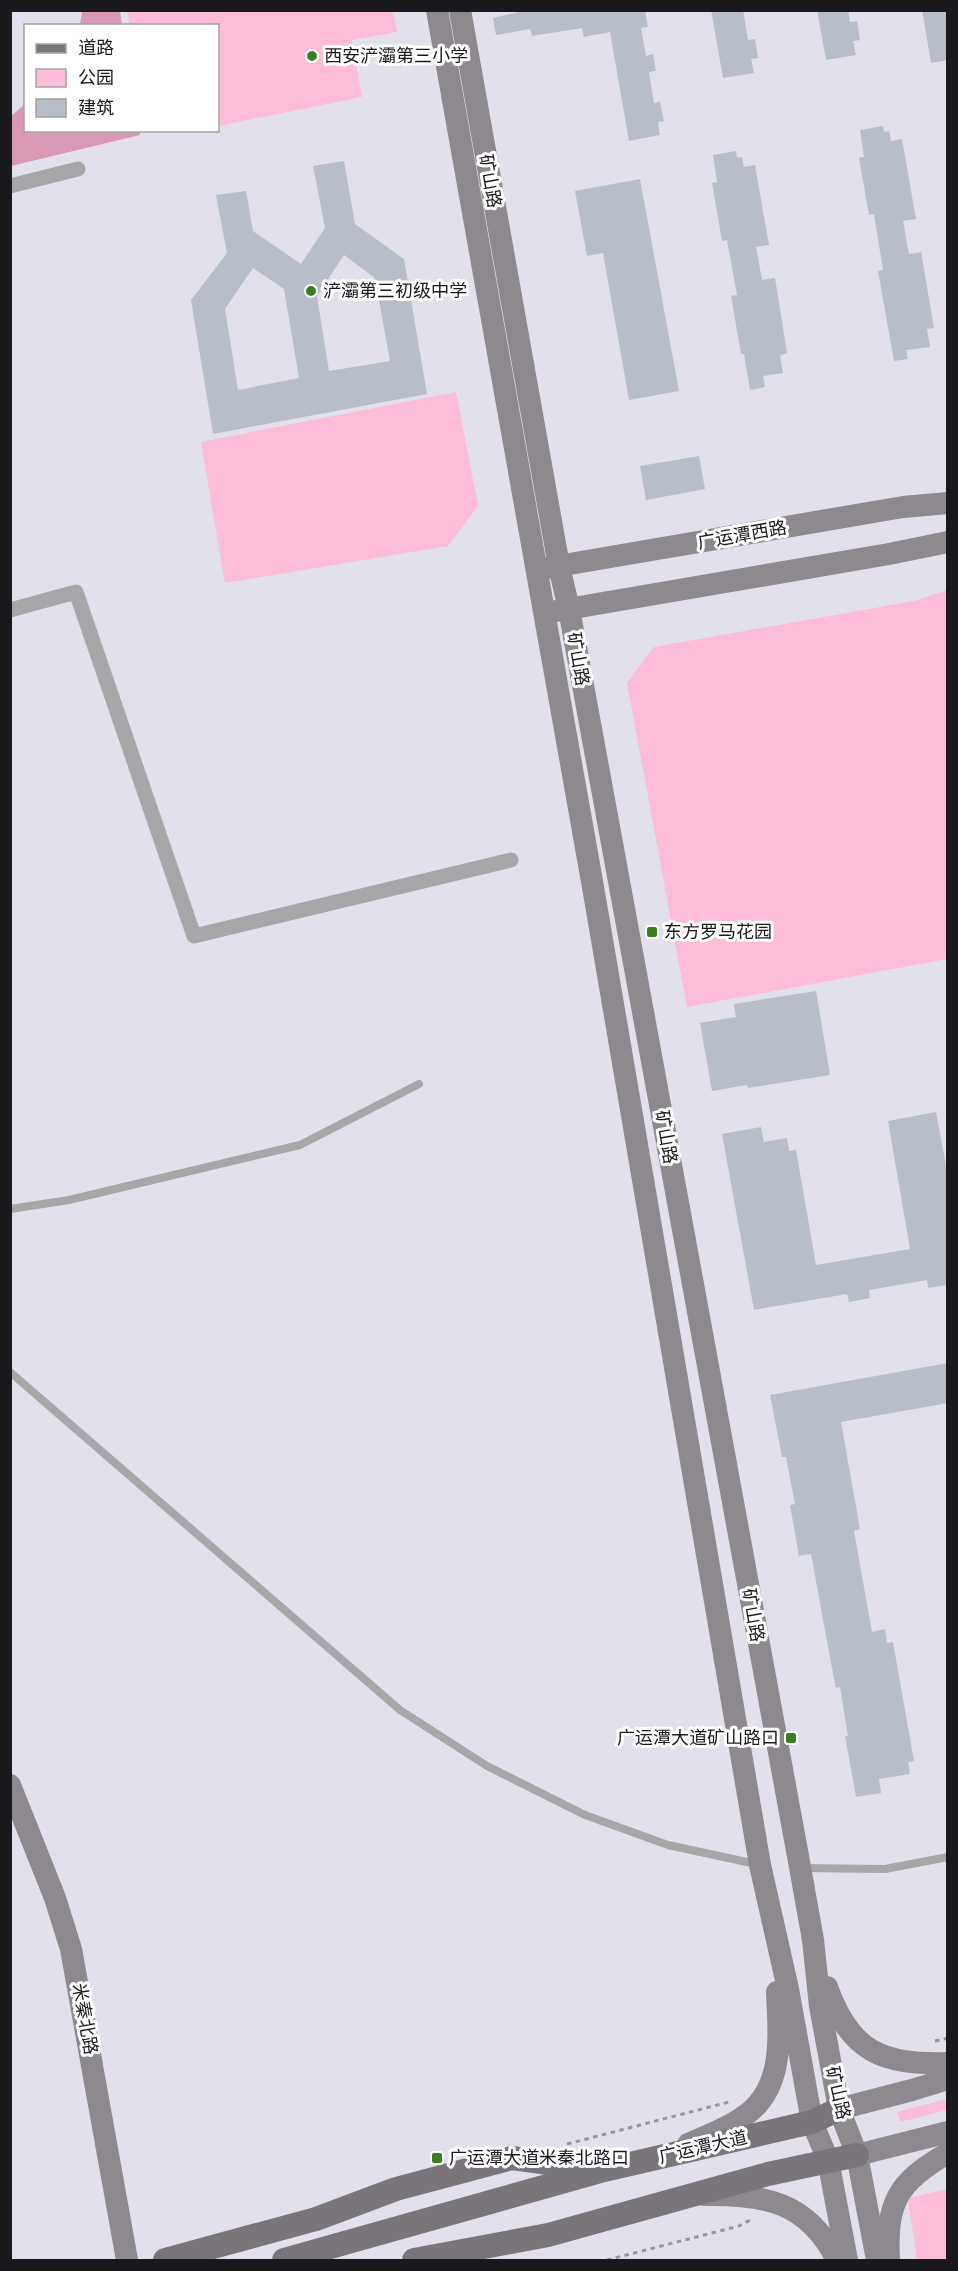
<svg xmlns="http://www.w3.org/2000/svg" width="958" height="2271" font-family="'IBM Plex Serif','Noto Sans SC',serif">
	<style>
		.green { fill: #fdbdd8 }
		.forest { fill: #d998b4 }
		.building { fill: #b8bec7; fill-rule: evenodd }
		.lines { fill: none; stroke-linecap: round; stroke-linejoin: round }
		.path { stroke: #96969e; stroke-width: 3; stroke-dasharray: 4.5 4.5; stroke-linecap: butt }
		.lane { stroke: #a9a6aa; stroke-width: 8 }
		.street { stroke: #a9a6aa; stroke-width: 15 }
		.secondary { stroke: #8d898e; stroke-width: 22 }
		.primary { stroke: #7a747b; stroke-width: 24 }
		.poi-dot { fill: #397e21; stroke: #fff; stroke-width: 2 }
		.labels { text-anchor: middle; stroke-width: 6; stroke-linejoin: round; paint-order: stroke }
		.poi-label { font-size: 18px; fill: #19191c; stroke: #fff; text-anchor: start }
		.street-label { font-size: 18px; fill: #19191c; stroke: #fff }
	</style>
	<rect width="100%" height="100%" fill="#e1e0eb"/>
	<path class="green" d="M127,11H393L397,32L352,40L362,97L218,126V26L130,25Z
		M456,392L478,506L448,546L225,583L201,442Z
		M947,590V959L687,1007L627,683L654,647L914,601Z
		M947,2099V2110L900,2122L897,2112Z
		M947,2189V2260H917L908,2198Z"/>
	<path class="forest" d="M82,11H120L122,25H80Z
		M25,104L26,130H140V135L11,166V116Z"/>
	<path class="building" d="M528,10H645L648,27L641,28L646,56L653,54L656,71L649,72L654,103L660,102L664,121L658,122L660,135L629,141L610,32L584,37L582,28L532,36L530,29L496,35L493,18Z
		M711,10H743L748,40L755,39L758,58L751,59L754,73L723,78Z
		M817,10H848L850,22L857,21L860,40L853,41L856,55L826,60Z
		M922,10H948V60L931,63Z
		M883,126L884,132L889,131L891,141L902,139L916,219L903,221L909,254L921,252L934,328L927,329L930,347L906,350L908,359L894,361L878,271L883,270L874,214L869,215L859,158L864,157L860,130Z
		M736,151L737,158L742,157L744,167L755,165L769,245L756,247L762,280L775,278L787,353L780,355L783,373L763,376L765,387L750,390L744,354H741L731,296L737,295L727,240L722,241L712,183L717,182L713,155Z
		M344,161L355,224L404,259L427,394L213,434L191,300L227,253L216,195L246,191L253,231L301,264L325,228L313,166ZM344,255L375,278L390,361L329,371L317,296ZM253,268L284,289L299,378L238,390L225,309Z
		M640,179L679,391L629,400L603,253L587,256L575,191Z
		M699,456L705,489L646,500L640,466Z
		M816,991L830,1075L748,1088L747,1085L712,1091L700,1023L736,1017L734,1004Z
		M936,1112L948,1176V1285L928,1288L927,1280L869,1290L870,1298L849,1302L847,1294L754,1310L722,1134L761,1127L764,1142L787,1138L789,1151L796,1150L816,1265L910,1249L888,1121Z
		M948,1363V1403L841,1422L860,1529L854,1531L872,1632L885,1629L887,1643L893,1642L914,1761L908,1762L910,1774L879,1779L881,1793L856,1797L845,1736H848L840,1687L836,1688L831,1663L811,1554L799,1556L790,1505L795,1504L786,1457H782L770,1395Z"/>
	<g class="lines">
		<path class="path" d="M935,2041L948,2038
			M567,2144L729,2102
			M607,2260L739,2226L752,2219"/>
		<path class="lane" d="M10,1209L69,1200L300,1145L419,1084
			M10,1372L400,1710L487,1766L585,1815L668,1845L756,1864
			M801,1868L885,1869L948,1857"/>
		<path class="street" d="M10,186L78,169
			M10,610L76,592L194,936L511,860"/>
		<path class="secondary" d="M437,10L593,887L760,1865L788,1989L812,2122L828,2160L847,2260
			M460,10L559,566L569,609L800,1867L813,1940L820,2006L839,2109L857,2155L877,2260
			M546,568L903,507L948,503
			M556,611L889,554L948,542
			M10,1785L55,1898L71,1949L127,2260
			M827,1987C850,2052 882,2065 948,2063
			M839,2109L912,2090L948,2079
			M688,2144C706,2136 726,2129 743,2117C785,2089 779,2037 777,1992
			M857,2155L948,2132
			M704,2195C765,2194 808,2202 837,2260
			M889,2260C886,2203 897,2182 948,2153"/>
		<path class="primary" d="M165,2260L316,2219L396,2189L512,2158L593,2169
			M284,2260L604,2170L812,2122L839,2109
			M414,2260L548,2235L768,2174L857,2155"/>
	</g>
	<g class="poi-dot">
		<circle cx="312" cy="56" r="6"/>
		<circle cx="311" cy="291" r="6"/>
		<rect x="646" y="926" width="12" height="12" rx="3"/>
		<rect x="785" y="1732" width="12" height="12" rx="3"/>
		<rect x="431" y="2152" width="12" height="12" rx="3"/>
	</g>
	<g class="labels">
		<g class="poi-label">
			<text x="324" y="62">西安浐灞第三小学</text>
			<text x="323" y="297">浐灞第三初级中学</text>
			<text x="664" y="938">东方罗马花园</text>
			<text x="779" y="1744" text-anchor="end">广运潭大道矿山路口</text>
			<text x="449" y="2164">广运潭大道米秦北路口</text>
		</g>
		<g class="street-label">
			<text transform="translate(490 181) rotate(80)" y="6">矿山路</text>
			<text transform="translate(742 535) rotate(-10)" y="6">广运潭西路</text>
			<text transform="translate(578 659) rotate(80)" y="6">矿山路</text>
			<text transform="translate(666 1137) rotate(80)" y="6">矿山路</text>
			<text transform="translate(753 1615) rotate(80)" y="6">矿山路</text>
			<text transform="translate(85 2019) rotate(80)" y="6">米秦北路</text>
			<text transform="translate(838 2093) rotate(77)" y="6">矿山路</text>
			<text transform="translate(703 2147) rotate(-13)" y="6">广运潭大道</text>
		</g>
	</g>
	<rect width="958" height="2271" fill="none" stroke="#19191c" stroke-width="24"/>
	<rect x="24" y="24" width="195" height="108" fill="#ffffff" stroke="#a3a3a4" stroke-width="1.5"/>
	<rect x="36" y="44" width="30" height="9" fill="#7a747b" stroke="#a3a3a4" stroke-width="1.5"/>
	<text x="78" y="54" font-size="18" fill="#19191c">道路</text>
	<rect x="36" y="69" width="30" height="18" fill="#fdbdd8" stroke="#a3a3a4" stroke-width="1.5"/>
	<text x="78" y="84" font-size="18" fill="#19191c">公园</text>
	<rect x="36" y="99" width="30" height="18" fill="#b8bec7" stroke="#a3a3a4" stroke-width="1.5"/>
	<text x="78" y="114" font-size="18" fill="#19191c">建筑</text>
</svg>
